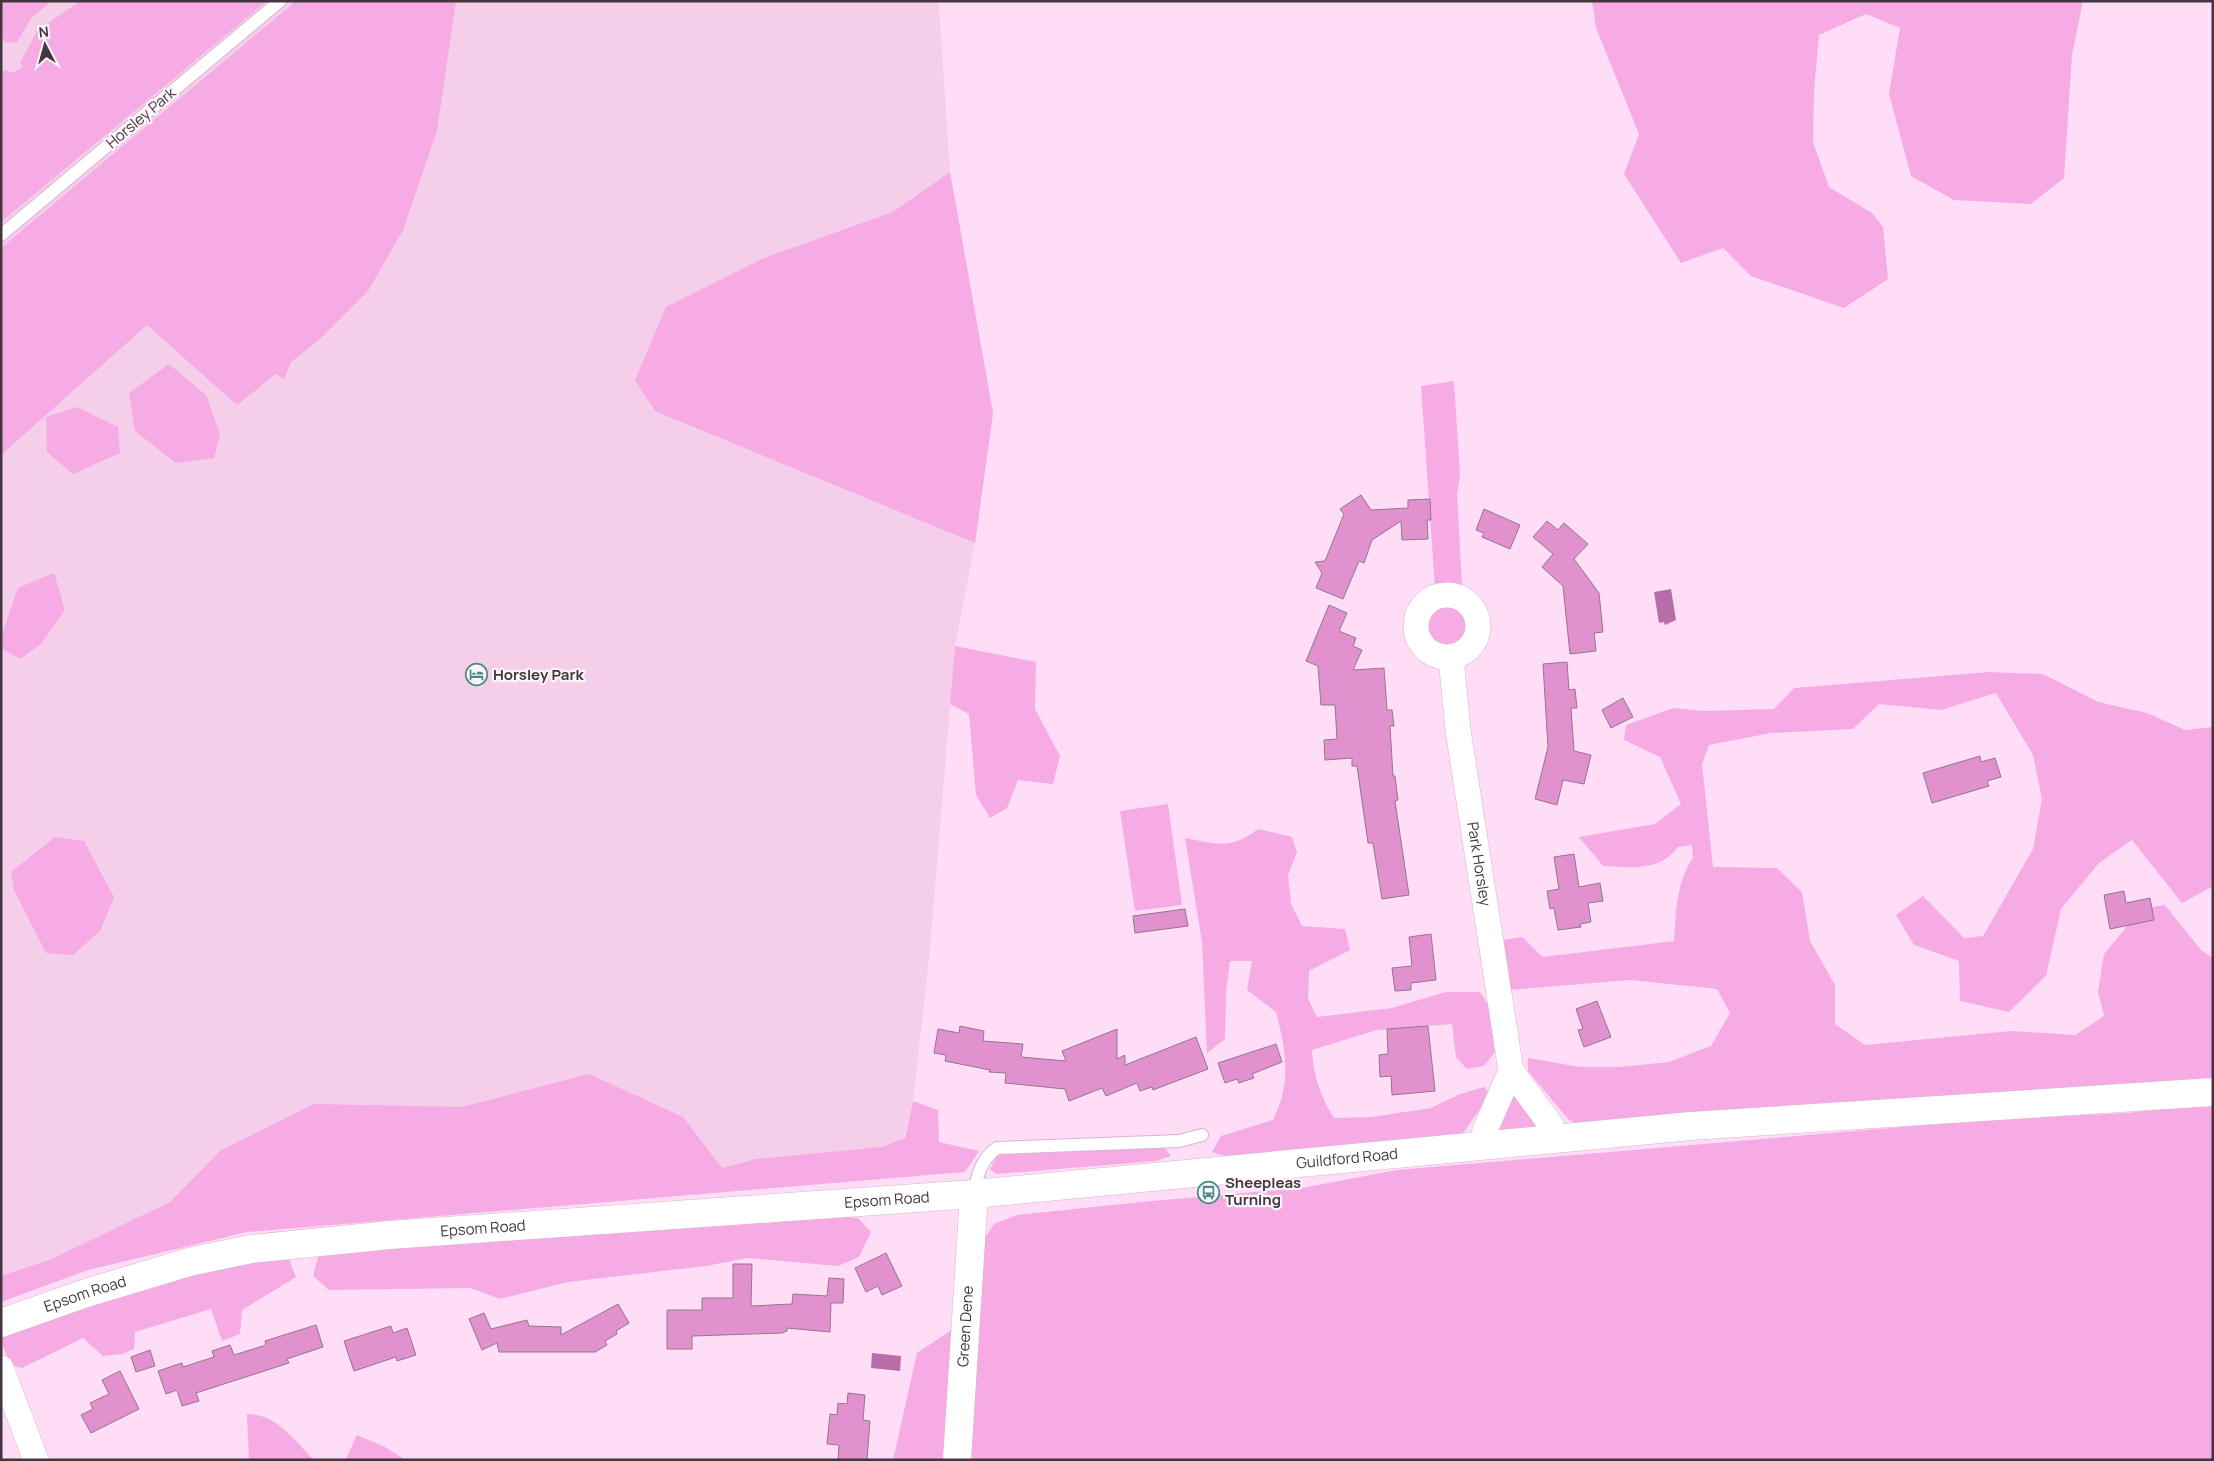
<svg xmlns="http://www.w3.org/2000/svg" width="2214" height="1461" font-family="Manrope,sans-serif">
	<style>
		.built { fill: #f5ceea }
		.green { fill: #f6abe5 }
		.water { fill: #b86da8 }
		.building { fill: #e091ce; stroke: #94768c }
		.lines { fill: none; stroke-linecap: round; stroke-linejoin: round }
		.lane-casing { stroke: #d5b5cd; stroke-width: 14 }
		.street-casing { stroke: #d5b5cd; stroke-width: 26 }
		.secondary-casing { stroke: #d5b5cd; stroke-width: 29 }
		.primary-casing { stroke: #d5b5cd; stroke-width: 29 }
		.lane { stroke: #fff; stroke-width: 12 }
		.street { stroke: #fff; stroke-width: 25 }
		.secondary { stroke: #fff; stroke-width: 28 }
		.primary { stroke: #fff; stroke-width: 28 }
		.labels { text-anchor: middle; stroke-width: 4.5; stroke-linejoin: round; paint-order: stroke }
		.street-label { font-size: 15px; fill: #43363f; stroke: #fbf4f9 }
		.poi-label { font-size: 15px; font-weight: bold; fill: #43363f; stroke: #fbf4f9; text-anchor: start }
	</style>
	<rect width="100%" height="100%" fill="#ffddf6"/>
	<path class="built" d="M1,1H936L939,6L950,172L993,413L975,542L955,646L929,959L913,1101L893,1178L247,1232L88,1270L1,1302Z"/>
	<path class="green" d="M1,1H52L32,17L17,42L6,43L1,35Z
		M80,1H267L1,222V73L5,70L12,73L23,67L20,63L37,31Z
		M296,1H456L437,131L403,230L368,291L320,339L291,362L284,379L276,374L237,405L147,325L1,455V248Z
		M1592,1H2083L2072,55L2064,178L2031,204L1954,200L1911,176L1889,94L1900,28L1866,14L1819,35L1814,90L1813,142L1829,187L1872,213L1883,227L1888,279L1844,308L1751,276L1723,248L1681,263L1624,174L1639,134L1596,28Z
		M950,172L993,413L975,543L655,411L635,380L666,307L764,258L893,212Z
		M169,364L206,395L220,434L214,458L176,463L135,431L129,393Z
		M1454,381L1460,475L1457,495L1462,585L1435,588L1421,386Z
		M77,407L118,427L120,453L73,474L47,452L46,417Z
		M54,573L65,610L41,644L20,659L1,648V637L18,588Z
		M1427 624a21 21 0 1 1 42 0a21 21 0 1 1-42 0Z
		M955,646L1036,662L1035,709L1060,756L1053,784L1018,780L1007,808L990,818L976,795L969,714L950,704Z
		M1989,672L2043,674L2098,702L2147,713L2185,730L2213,727V886L2182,903L2132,840L2099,863L2061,909L2046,976L2009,1012L1960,1001L1959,961L1914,945L1896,915L1923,896L1964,938L1983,936L2033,849L2042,799L2033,755L1996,693L1941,710L1879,704L1853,729L1771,733L1709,745L1702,764L1713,867L1777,868L1802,892L1810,941L1835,985V1024L1865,1045L2011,1031L2075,1035L2104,1016L2098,992L2104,954L2128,925L2154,920L2152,907L2165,905L2201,950L2213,958V1082L1584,1128L1568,1119L1528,1071V1058L1580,1067H1620L1669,1062L1711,1046L1730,1013L1717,989L1631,980L1509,990L1504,940L1522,937L1543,957L1674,941C1676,913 1676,882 1693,858L1692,845L1678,847C1659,872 1632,867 1603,866L1579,837L1655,824L1681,804L1660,757L1624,740L1626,725L1673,708L1704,711L1774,709L1794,688Z
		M1168,804L1182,905L1135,911L1120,811Z
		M1258,829L1292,837L1297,852L1288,875L1291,904L1302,926L1345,929L1350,950L1309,971L1308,999L1317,1017L1392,1008L1446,992H1480L1493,1012L1495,1052L1484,1066L1467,1069L1456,1057L1452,1024L1377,1030L1312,1050C1313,1075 1321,1098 1334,1118L1371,1117L1431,1108L1460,1094L1484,1087L1490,1094L1464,1132L1449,1141L1291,1155L1224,1156L1212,1152L1221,1136L1273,1120C1292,1082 1286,1051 1276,1012L1247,990L1252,961H1230L1226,992L1225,1039L1207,1053L1202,942L1185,838C1217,844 1231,850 1258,829Z
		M55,837L84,841L114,897L100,931L73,955L46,953L14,890L11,872Z
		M589,1074L683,1117L722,1168L756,1159L882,1147L905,1138L913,1101L938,1110L939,1142L979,1151L965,1172L247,1232L88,1270L1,1302V1276L52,1259L170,1202L221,1150L314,1104L462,1107Z
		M1516,1095L1539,1125L1535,1134L1497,1136L1504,1100Z
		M2213,1103V1460H964L982,1242L994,1224L1017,1215L1141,1202L1302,1188L1397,1170L1985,1120L2127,1113Z
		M1163,1146L1171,1156L1156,1161L996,1174L990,1169L998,1154Z
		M822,1214L858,1218L871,1232L859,1257L838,1266L747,1258L706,1266L568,1282L500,1299L470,1288L329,1290L313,1276L319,1253Z
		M287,1254L296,1277L242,1310L240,1334L222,1341L211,1309L135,1332L134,1349L123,1354L103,1356L83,1338L22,1368L11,1365L1,1342V1335L96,1296Z
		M953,1329L946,1460H893L917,1353Z
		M247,1414C277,1414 294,1440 313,1459H346L357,1435L385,1447L406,1460H249Z"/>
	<path class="water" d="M1671,589L1676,620L1665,625L1664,622L1659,623L1654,592Z
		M872,1353L901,1356L900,1371L871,1368Z"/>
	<path class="building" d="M1361,495L1371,510L1408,508V500L1430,499L1431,520H1427L1428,539L1402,540L1401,521L1372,540L1364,563L1359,561L1343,599L1316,588L1322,573L1315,562L1325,561L1344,514L1340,509Z
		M1484,509L1520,525L1510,549L1482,537L1484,533L1476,530Z
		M1547,521L1558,530L1564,523L1588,544L1574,559L1599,593L1603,632L1594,633L1596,651L1570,654L1563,586L1542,567L1553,554L1533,537Z
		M1329,605L1347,613L1339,631L1356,638L1353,646L1362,650L1353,670L1384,668L1387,710H1392L1394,726H1390L1393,776H1395L1398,800L1395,801L1409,895L1382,899L1373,843H1368L1357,766H1352V758L1325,760L1324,740L1337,739L1335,705H1321L1318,666L1306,661Z
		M1567,662L1569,690L1575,689L1577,708H1571L1574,751L1591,755L1584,784L1563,780L1557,805L1535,799L1548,747L1543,664Z
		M1623,698L1633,717L1611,728L1602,710Z
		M1980,756L1981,762L1995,758L2001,777L1987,781L1989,786L1932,803L1923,773Z
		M1574,854L1579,887L1600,883L1603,901L1588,903L1591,922L1580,924L1581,927L1558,930L1554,908L1550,909L1547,891L1559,889L1554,857Z
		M2124,891L2126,903L2150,898L2154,920L2110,929L2104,895Z
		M1185,909L1188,926L1135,933L1133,916Z
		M1431,934L1436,980L1411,983V990L1395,991L1392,968L1412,966L1409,937Z
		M1597,1001L1611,1037L1584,1047L1578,1030L1583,1029L1576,1009Z
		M960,1026L984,1031L983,1041L1023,1044L1021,1057L1066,1061L1062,1051L1117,1029V1059L1125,1055V1065L1196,1037L1208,1069L1153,1090L1152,1087L1140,1091L1137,1083L1106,1096L1102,1088L1069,1101L1065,1089L1005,1083L1006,1073L989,1072L990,1070L945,1061L946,1055L934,1053L938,1029L959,1033Z
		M1428,1026L1435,1091L1392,1095L1391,1076L1380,1077L1379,1055L1388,1054L1387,1029Z
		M1276,1044L1282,1062L1252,1074L1254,1078L1239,1083L1237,1079L1225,1083L1218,1063Z
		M886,1253L902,1286L882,1295L878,1286L866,1292L855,1268Z
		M733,1264H752L751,1306L792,1304L793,1294L827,1296L829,1278L844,1279L843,1303H831L830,1332L787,1328V1331L782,1333L692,1336V1349H667V1310H702V1298H733Z
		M618,1304L629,1323L616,1331L617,1334L605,1341L607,1345L595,1352H499L497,1343L482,1350L469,1319L484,1313L491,1329L527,1320L529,1326L561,1327V1335Z
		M316,1325L323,1347L287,1359L289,1363L196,1393L199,1401L182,1406L177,1390L166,1394L158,1371L182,1363L183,1367L214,1357L212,1351L230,1345L234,1355L266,1345L265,1341Z
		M391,1326L393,1333L407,1328L416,1355L397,1361L396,1357L354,1371L344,1341Z
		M150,1350L155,1366L136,1372L131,1357Z
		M120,1371L139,1409L91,1433L81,1415L93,1409L90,1403L109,1394L102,1380Z
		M848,1393L865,1395L863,1420L870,1421L867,1460H838L839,1445L827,1444L830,1414L837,1415L838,1403L847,1404Z"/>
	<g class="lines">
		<defs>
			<path id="lane" d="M1,235L280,1
				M974,1194C977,1176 981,1159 997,1148L1179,1141L1202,1135"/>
			<g id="street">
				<circle cx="1447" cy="626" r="31"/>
				<path id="s1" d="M1451,657L1458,730L1511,1071L1485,1130L1482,1146"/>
				<path d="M1511,1071L1551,1125L1556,1139"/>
				<path d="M1,1368L36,1460"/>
			</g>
			<g id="secondary">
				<path id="s2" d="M957,1460L974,1194"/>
			</g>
			<g id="primary">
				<path id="s3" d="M1,1323L86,1293L189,1262L251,1249L390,1235L974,1194L1691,1126L2213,1092"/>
			</g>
		</defs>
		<use href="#lane" class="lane-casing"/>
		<use href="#street" class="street-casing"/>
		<use href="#secondary" class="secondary-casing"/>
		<use href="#primary" class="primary-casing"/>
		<use href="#lane" class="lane"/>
		<use href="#street" class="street"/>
		<use href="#secondary" class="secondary"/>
		<use href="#primary" class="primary"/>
	</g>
	<defs>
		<symbol id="hotel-ring" viewBox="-11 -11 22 22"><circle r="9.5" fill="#fbf4f9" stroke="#488d85" stroke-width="1.5"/><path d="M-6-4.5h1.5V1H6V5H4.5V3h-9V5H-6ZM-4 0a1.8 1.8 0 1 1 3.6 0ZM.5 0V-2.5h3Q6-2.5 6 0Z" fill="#488d85"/></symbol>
		<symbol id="bus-ring" viewBox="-11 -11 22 22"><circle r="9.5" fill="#fbf4f9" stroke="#488d85" stroke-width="1.5"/><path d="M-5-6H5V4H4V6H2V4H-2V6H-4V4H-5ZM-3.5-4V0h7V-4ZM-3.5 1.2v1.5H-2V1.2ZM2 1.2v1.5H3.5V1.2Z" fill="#488d85"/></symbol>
	</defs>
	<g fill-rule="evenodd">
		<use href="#hotel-ring" x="464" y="662" width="25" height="25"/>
		<use href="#bus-ring" x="1196" y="1180" width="25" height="25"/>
	</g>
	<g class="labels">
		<g class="street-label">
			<text transform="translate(141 118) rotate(-40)" y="5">Horsley Park</text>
			<text dy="5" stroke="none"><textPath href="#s1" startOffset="209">Park Horsley</textPath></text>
			<text dy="5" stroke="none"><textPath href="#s3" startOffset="1361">Guildford Road</textPath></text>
			<text dy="5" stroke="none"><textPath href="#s3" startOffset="899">Epsom Road</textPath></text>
			<text dy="5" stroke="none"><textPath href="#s3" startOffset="494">Epsom Road</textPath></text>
			<text dy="5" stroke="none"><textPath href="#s3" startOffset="89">Epsom Road</textPath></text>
			<text dy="5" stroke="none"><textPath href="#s2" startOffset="134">Green Dene</textPath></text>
		</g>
		<g class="poi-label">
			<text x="493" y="680">Horsley Park</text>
			<text x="1225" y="1188">Sheepleas<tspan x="1225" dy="17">Turning</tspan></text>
		</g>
	</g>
	<rect width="2214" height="1461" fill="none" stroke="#43363f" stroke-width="5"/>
	<g transform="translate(45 45) rotate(354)" stroke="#fbf4f9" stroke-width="4" paint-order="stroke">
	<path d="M0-4L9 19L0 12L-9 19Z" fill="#43363f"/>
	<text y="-8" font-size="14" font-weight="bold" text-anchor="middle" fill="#43363f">N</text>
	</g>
</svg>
